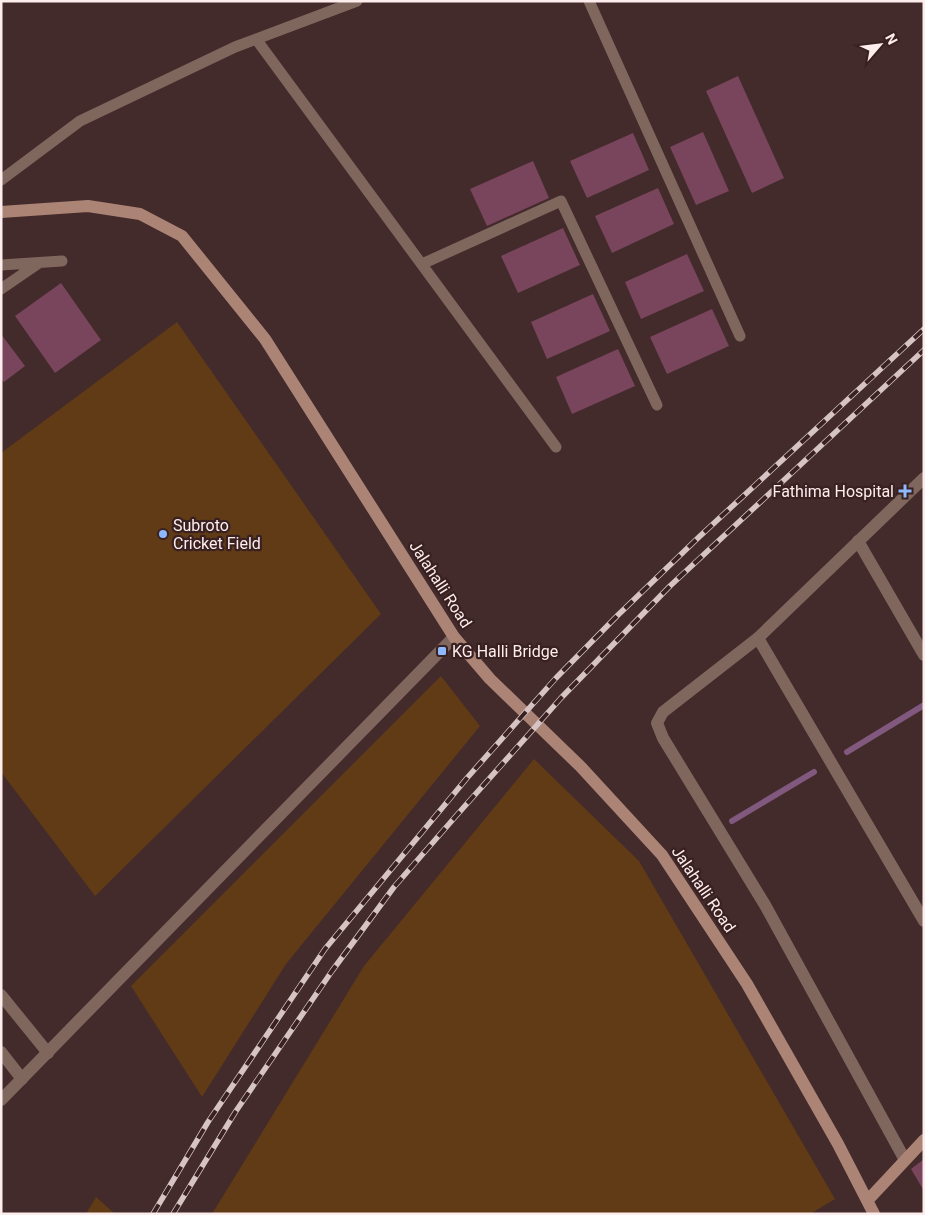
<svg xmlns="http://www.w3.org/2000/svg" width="925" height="1215" font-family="Roboto,sans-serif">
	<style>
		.green { fill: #603b16 }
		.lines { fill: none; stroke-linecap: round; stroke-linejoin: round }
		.stream { stroke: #81587e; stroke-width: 6 }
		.building { fill: #79455c }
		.service { stroke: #7f675e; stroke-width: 11 }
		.minor { stroke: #7f675e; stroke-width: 12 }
		.tertiary { stroke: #7f675e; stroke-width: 12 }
		.secondary { stroke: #ab8476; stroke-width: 12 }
		.rail-casing { stroke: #d6c3c3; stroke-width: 5.5 }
		.rail { stroke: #392021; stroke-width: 4; stroke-dasharray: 11; stroke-linecap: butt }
		.poi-dot { fill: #8eb9fc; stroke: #392021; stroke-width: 2 }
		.labels { text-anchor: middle; stroke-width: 4.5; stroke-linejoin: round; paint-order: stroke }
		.poi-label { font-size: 16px; fill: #feeded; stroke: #392021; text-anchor: start }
		.street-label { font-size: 16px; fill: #feeded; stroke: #392021 }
	</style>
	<rect width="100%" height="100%" fill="#432a2b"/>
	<path class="green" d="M177,322L381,614L95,896L1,772V453Z
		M441,676L480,726L286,964L202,1097L131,986Z
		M534,759L639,861L835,1199L810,1214H212L364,966Z
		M96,1197L115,1214H86Z"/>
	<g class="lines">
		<path class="stream" d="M847,752L924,705
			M732,821L814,772"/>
	</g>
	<path class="building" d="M738,76L784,178L752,193L706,91Z
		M703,132L729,191L696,205L670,147Z
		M633,133L649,170L587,198L570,161Z
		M533,161L549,198L487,226L470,189Z
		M658,188L674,224L612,253L595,216Z
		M563,228L580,265L518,293L501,256Z
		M687,254L704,291L641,319L625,282Z
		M61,283L101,340L55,373L15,316Z
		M593,294L610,331L547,359L531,322Z
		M712,309L729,346L667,374L650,337Z
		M1,334L25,366L4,382L1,379Z
		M618,349L635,386L572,414L556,377Z
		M924,1159V1191L911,1169Z"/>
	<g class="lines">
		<path class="service" d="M589,1L740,336
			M256,39L556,447
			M1,180L80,121L235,47L357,1
			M422,264L561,201L657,405
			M1,265L62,261
			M1,289L39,263"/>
		<path class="minor" d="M858,541L924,655
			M758,638L663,712L657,723L663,738L765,905L905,1160
			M1,995L48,1053
			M1,1052L22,1079"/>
		<path class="tertiary" d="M924,478L758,638L924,921
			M1,1100L454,637"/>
		<path class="secondary" d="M1,212L88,206L140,214L182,236L265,339L454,637L490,679L580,766L662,855L747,984L838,1144L874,1214
			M868,1200L924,1140"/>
		<defs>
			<path id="rail" d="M153,1214L208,1122L325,949L467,778L556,678L618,615L699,537L924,329
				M173,1214L236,1111L332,971L394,887L456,816L561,698L670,586L924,350"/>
		</defs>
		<use href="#rail" class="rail-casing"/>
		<use href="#rail" class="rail"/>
	</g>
	<g class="poi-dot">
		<path d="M902.5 483.5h5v5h5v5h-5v5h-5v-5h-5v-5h5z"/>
		<circle cx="163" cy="534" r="5"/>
		<rect x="437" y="646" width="10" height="10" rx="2.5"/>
	</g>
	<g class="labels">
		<g class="poi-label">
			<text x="894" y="497" text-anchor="end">Fathima Hospital</text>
			<text x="173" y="531">Subroto<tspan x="173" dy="18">Cricket Field</tspan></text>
			<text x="452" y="657">KG Halli Bridge</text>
		</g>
		<g class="street-label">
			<text transform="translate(441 584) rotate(57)" y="6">Jalahalli Road</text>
			<text transform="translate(704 889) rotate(56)" y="6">Jalahalli Road</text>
		</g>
	</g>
	<rect width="925" height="1215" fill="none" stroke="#feeded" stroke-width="5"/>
	<g transform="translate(880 45) rotate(62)" stroke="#392021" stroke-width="4" paint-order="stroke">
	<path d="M0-4L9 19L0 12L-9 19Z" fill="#feeded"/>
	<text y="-8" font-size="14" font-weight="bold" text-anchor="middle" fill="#feeded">N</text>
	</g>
</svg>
